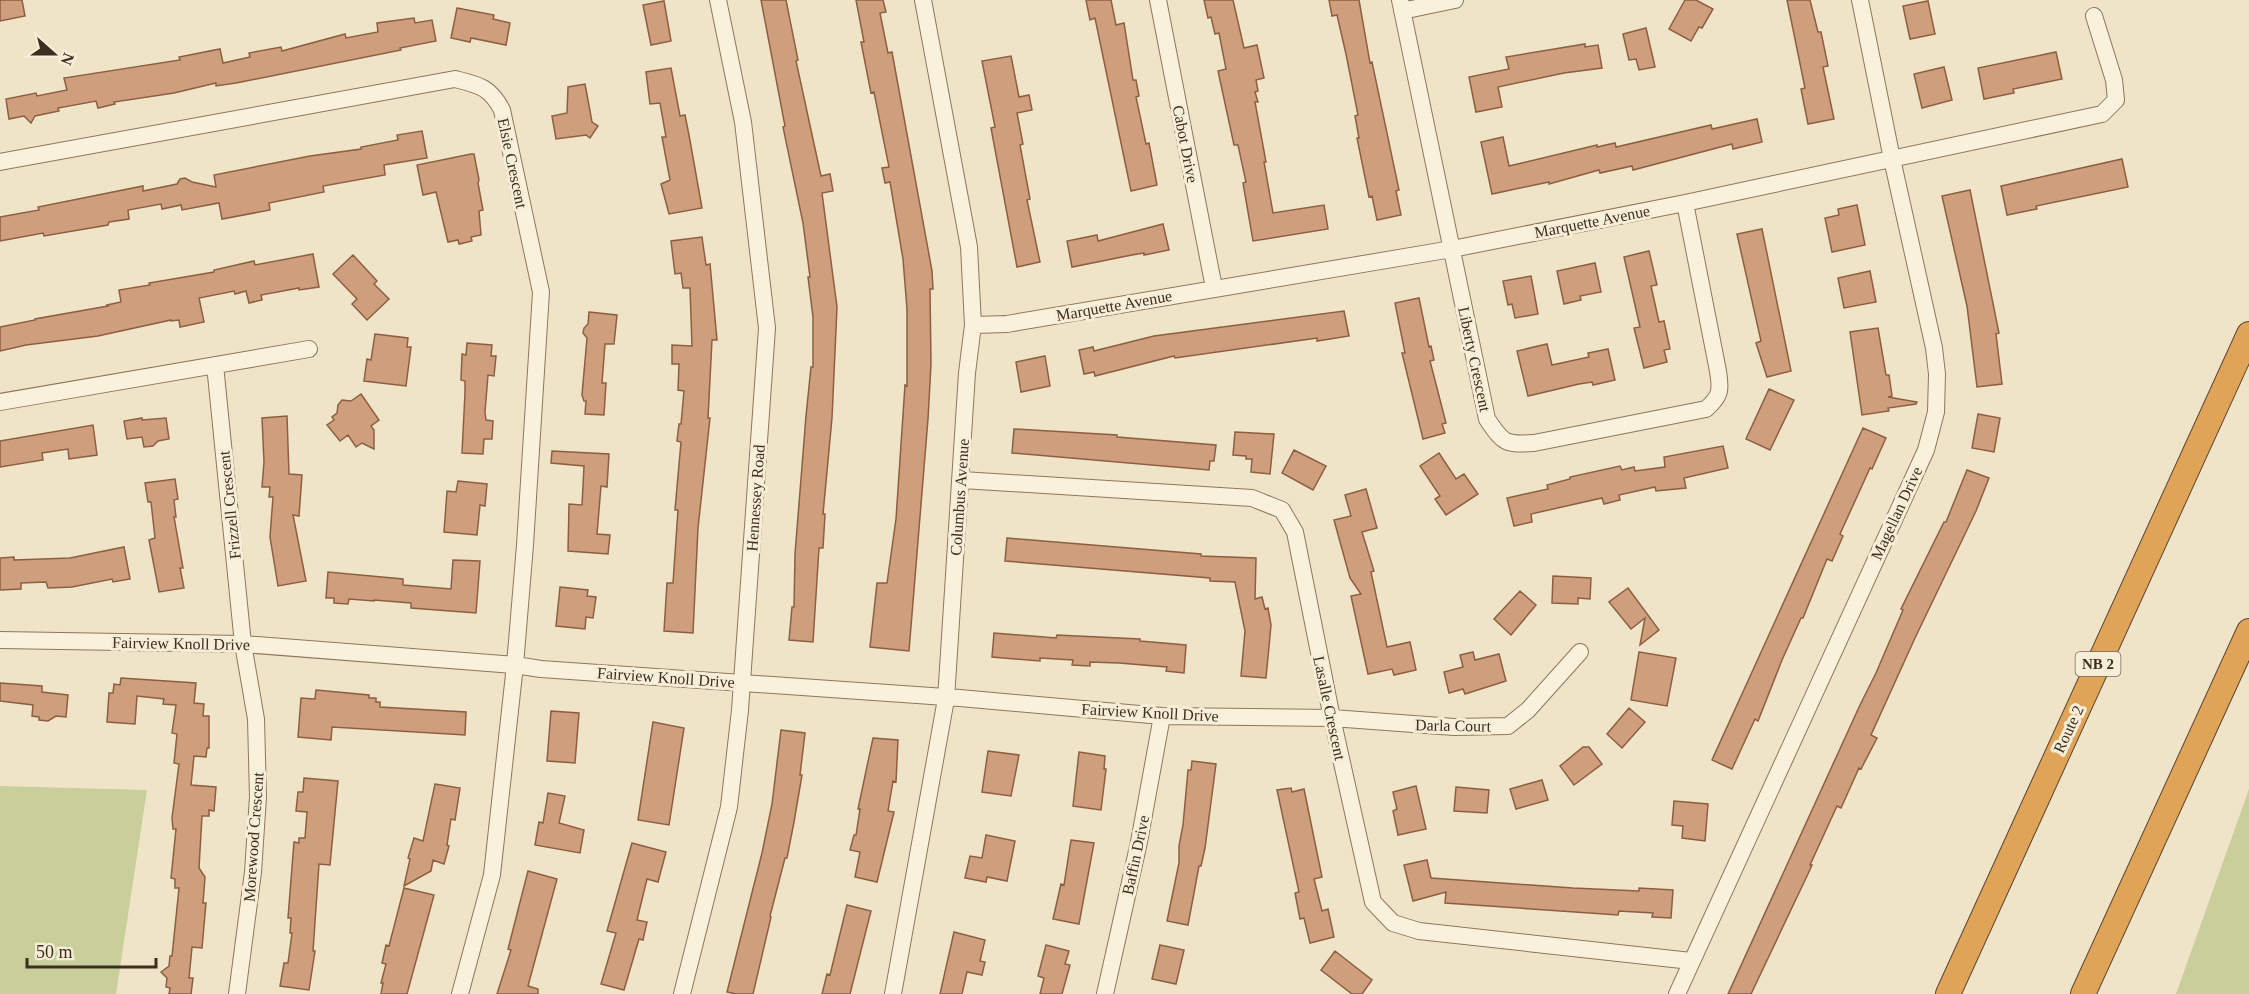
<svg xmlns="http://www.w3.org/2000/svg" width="2249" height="994" font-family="'Times New Roman',serif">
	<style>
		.green { fill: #c9cf9b }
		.building { fill: #cf9f7d; stroke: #8d5f41; stroke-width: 1.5 }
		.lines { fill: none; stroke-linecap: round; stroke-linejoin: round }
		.minor-casing { stroke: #8d765c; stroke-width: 18 }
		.highway-casing { stroke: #5b4430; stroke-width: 26 }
		.minor { stroke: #faf1dc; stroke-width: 16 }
		.highway { stroke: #e0a458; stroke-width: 24 }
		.labels { text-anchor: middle; stroke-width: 6; stroke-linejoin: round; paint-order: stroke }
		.shield { fill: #f7eed8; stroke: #756857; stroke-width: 1.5 }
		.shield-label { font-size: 15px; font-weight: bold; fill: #3d2e20 }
		.street-label { font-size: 16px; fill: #3d2e20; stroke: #f7eed8 }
	</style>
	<rect width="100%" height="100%" fill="#f0e4c8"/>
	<path class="green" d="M0,786L147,790L116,994H0Z
		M2249,789V994H2176Z"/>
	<path class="building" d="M0,0H22L25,16L0,21Z
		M761,0H786L798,60L796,61L821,176L830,174L833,191L822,193L837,307L832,418L823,514H825L823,548H819L813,642L789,640L792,607H794L795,554L806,416L811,367H813V317L808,277H810L803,223L783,127L785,126Z
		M856,0H883L886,12L880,13L888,53L892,52L932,271L933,289H930L931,364L928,419L909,651L870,647L877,583H887L896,519L905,385L907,386V309L903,259L890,182L885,183L882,168L889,167L874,92L871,93L861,42H864Z
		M1086,0H1111L1116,25L1124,23L1133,80H1136L1139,96L1136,97L1146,144L1149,143L1157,185L1131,191L1095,18L1090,20Z
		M1204,0H1233L1244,48L1257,45L1264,78L1256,80L1258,91L1255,92L1258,102H1255L1266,162H1264L1273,213L1324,205L1328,229L1253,241L1243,183L1246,182L1238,145H1234L1218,71L1226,69L1219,33L1215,34L1211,17L1208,18Z
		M1329,0H1359L1370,63L1372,62L1399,190L1396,191L1401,215L1377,220L1372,196L1369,197L1357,138H1359L1355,116L1358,115L1346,54L1337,15L1332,16Z
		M1685,0H1696L1713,9L1702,28L1699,27L1691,41L1669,29Z
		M1787,0H1810L1818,32H1821L1828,66L1823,67L1834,119L1808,124L1801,89L1805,88Z
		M664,1L671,41L651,45L643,5Z
		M1928,1L1935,34L1910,39L1903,6Z
		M457,8L494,15L493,19L510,23L506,45L471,38L470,42L451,38Z
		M414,18L415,23L432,20L436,41L400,48L401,50L236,83L216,86V83L174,93L114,102L115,104L98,108L96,101L58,108L59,111L35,116L31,123L24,116L9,119L6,99L36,93L37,96L67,90L64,78L180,60L179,57L220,49L223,63L250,57L249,53L281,47L282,51L345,34L346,38L378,32L377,23Z
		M1646,28L1655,67L1639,70L1636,59L1629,60L1623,34Z
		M1585,44V47L1598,45L1602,68L1564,73L1498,87L1502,107L1476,112L1469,77L1509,69L1506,57Z
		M2056,52L2062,79L2013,89L2014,93L1984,99L1978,68Z
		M1011,56L1019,97L1029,95L1032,110L1017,113L1023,144L1020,145L1030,199L1027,200L1040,262L1017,267L991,128L995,127L982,61Z
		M1944,67L1952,100L1922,108L1914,74Z
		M671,68L680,116L685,115L689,135L702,208L669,214L661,184L670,180L662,137H666L660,103L650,104L646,72Z
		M585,84L592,122L598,126L590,138L586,135L556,139L552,116L567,113L568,87Z
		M1757,119L1762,142L1733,149L1732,144L1633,170L1632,166L1600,173L1599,170L1549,184V182L1492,194L1481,142L1503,137L1509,166L1597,145V147L1615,143L1616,147L1711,125L1712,129Z
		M422,131L427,158L384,165L385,175L323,186L324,192L269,203L270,210L222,219L219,203L182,210L181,205L162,209L161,204L128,210L129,219L109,222L108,225L44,236L43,233L0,241V217L39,210L38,207L143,186V191L177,184L180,179L185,178L192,182L216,187L214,175L310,156L361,149V147L398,140L397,135Z
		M471,154H474L479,180L478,183L483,210L479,211L481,235L471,237L472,241L459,244L458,240L448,242L436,192L423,195L417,165Z
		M2122,159L2128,187L2036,206L2037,209L2007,215L2001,186Z
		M1970,190L1999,333L1996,334L2002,384L1977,387L1967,306L1942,196Z
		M1857,205L1865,245L1832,252L1825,218L1839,215L1838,209Z
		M1163,224L1169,250L1144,255V253L1132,255L1072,267L1067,241L1097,235L1098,241Z
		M1762,229L1791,371L1767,377L1756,343L1761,341L1737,234Z
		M702,237L706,265L710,264L717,340H712L708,418H710L698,528L693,633L664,631L667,583H673L678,510H675L681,442L677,441L679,424H681L684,391L678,390L679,364H672V345L692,346L690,288H683L681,273L675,274L671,241Z
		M1649,251L1657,285L1651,286L1659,322L1664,321L1670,349L1664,350L1667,362L1644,368L1634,328L1640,327L1624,257Z
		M313,254L319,287L299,290V288L261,295L262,300L249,303L246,291L235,294L234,291L199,298L204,322L180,327L179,320L171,321V320L98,336L26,345L0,351V327L35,320V319L108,306L107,305L121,302L119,290L150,285L149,283L214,272V270L254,261L255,265Z
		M353,255L377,281L374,284L389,299L367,320L352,304L357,299L333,274Z
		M1595,263L1601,292L1580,296L1581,300L1564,304L1557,271Z
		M1870,271L1876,302L1844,308L1838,278Z
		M1531,276L1538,314L1515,318L1512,304L1508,305L1503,281Z
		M1419,298L1429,347L1431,346L1434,360L1430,361L1446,423L1442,424L1445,433L1423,439L1402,353H1405L1395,303Z
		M1344,311L1349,336L1317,341V338L1175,358L1174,356L1095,376L1094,372L1084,374L1079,350L1093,347L1094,351L1154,336Z
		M589,312L617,315L614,344H605L602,383H606L604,415L585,414L586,401H584L582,395L587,338L583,333L584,328L588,324Z
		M1878,328L1886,375H1889L1892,396L1888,397L1917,402L1916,404L1888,408L1889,411L1862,415L1850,332Z
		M375,334L408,338L407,347H411L406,386L364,381L367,359L371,360Z
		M467,343L492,345L491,356H496L494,376L488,375L485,412L486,420L493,421L492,439H484L483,454L462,453L465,393V381L461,380L462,354L466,355Z
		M1547,344L1552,365L1589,357L1588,353L1608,349L1615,380L1593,385L1592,382L1579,384L1528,396L1517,351Z
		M1045,356L1050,386L1021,392L1016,362Z
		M1769,389L1794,400L1770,450L1746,439Z
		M361,394L379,420L371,426L374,430V449L362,443L356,447L348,435L340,441L327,425L334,420L332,417L337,413L338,405L342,400L351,401Z
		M1978,414L2000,418L1994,452L1972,448Z
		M287,416L289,474L302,475L299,516L293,515L306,581L278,586L270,537L273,497H269L270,487H262L264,462L262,418Z
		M142,418V420L166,418L169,439L158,441L153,446L144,447L142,437L127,439L124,421Z
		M93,425L97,455L69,459L68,449L42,453L43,460L0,467V441Z
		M1863,428L1886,438L1872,469L1870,468L1840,534L1843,536L1832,561L1827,559L1803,618H1801L1782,660L1758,721L1755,719L1732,769L1712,760Z
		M1014,429L1117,435V437L1216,445L1214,461H1210L1209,470L1012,453Z
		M1235,432L1274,434L1270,474L1251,472L1252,459H1246V456L1233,455Z
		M1723,446L1728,468L1684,478L1686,488L1656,491L1655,487L1619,495L1620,500L1604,504L1602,498L1531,514L1532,522L1514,526L1507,498L1548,489L1547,485L1570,479V477L1620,466L1622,470L1634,467L1635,471L1665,467L1664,457Z
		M1294,450L1326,466L1313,490L1282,473Z
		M552,451L609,454L607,487L601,486L597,534L610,535L608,554L568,551L569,504L582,505L584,466L551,463Z
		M1439,453L1456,479L1464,474L1478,494L1446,515L1435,499L1440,496L1420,466Z
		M1967,470L1989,478L1976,511L1915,638L1871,735L1877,738L1861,769L1859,768L1841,808L1837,806L1810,865H1812L1807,876L1751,994H1728L1860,705L1876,673L1903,610L1901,609L1944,522H1946Z
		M175,479L178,499L174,500L176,517H174L183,568H180L184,588L159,592L149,540L155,538L151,502H148L145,483Z
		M458,481L487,484L485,506L480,505L477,535L444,532L447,491L456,492Z
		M1366,489L1377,528L1362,532L1374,571L1371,572L1387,647L1410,642L1416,670L1394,675L1392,669L1368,674L1351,596L1361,594L1350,578L1334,520L1351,516L1345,495Z
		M1007,538L1201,554V556L1256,558L1255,599L1262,597L1265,609L1268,608L1271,625L1266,678L1241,676L1245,631L1235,582L1210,581V578L1005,561Z
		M124,547L130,579L113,582L112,579L72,587L48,588L46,582L21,583V589L0,590V558L14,557V560L70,558Z
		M453,560L480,561L476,613L411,608V603L374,600V601L349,599L348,604L334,603V598H326L328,572L403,579V585L451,589Z
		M1553,576L1591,578L1590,599L1578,598V604L1552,603Z
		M560,587L588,590L587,596L596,597L593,618L586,617L585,629L556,626Z
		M1628,588L1659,630L1640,645L1645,618L1631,629L1609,602Z
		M1520,591L1536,605L1511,635L1494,619Z
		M994,633L1056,638L1057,635L1140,639V641L1186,645L1184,673L1166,671L1167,667L1119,663L1090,662V666L1072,665L1073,660L1040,658V661L992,657Z
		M1473,652L1475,660L1499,654L1506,681L1465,694L1463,689L1449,693L1444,672L1463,667L1460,655Z
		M1639,652L1676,658L1667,706L1631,700Z
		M121,678L196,683L194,703L204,704L203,716H209V748H207L206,757L194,756L191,785L216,787L214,811L209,810V816H202L199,868L205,877L203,903H206L202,948L192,947L189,978H193L191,994H169L170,988L166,987L167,978L161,972L169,966L170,956H172L179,888H175V879L171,878L176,829H173L172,818L179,764L174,763L177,734L172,733L176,705L163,704L164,699L137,696L135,724L107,722L109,693H113L114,684L120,685Z
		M0,683L42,686V692L68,695L66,717L56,716L48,721L39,720V717L32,716L33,705L0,701Z
		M316,690L369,695V698H376V702H380V707L466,712L465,735L332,727L331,740L298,737L301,698L315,699Z
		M1629,708L1645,722L1622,748L1607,734Z
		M551,711L579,713L575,763L547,761Z
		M653,722L684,728L669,825L638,820Z
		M781,730L805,733L800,775H802L794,822L787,858H785L770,916L771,917L753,994H736L727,992L762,853L772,804Z
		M873,738L898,740L896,782L893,781L888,811L894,812L877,882L855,877L860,852L850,850L854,835H856L860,809H858Z
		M1583,747H1589L1602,764L1574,785L1560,766Z
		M988,751L1019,755L1011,796L982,792Z
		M1079,752L1105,756L1104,769H1106L1101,810L1073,806Z
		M1192,761L1216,764L1205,848L1201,866H1199L1188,925L1167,921L1179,863V846L1183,825L1188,770H1191Z
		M304,778L338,781L330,865L319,864L313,951H315L309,990L280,986L284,963H288L292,933H290L291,918H288L294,842L299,843V838H305L307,812L296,811L298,792H303Z
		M1542,780L1548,800L1516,809L1510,789Z
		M435,784L460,788L455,820L451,819L447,845L449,846L444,864L433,860L431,871L404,886L410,859L408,858L414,838L423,841Z
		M1416,786L1426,829L1398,835L1393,811L1397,809L1393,792Z
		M1456,787L1489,790L1487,813L1454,811Z
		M1291,788L1292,792L1304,789L1322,877L1314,879L1322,911L1328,909L1334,937L1310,943L1304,918L1300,919L1295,893L1299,892L1277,790Z
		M548,793L565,796L559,823L584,830L580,853L535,845L539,822L543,823Z
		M1674,801L1708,804L1705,841L1682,838L1683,826L1672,825Z
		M986,835L1015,841L1007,881L987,877L986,882L965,878L970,856L982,858Z
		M1071,840L1094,843L1079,924L1053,919L1061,884L1064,885Z
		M632,843L666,852L658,882L647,879L637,920L647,922L643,940L639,939L624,990L601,984L616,933L607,931Z
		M1427,860L1431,878L1573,888L1639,891V888L1673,890L1671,918L1652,917L1653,913L1619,911L1618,915L1445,903L1446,892L1413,901L1404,865Z
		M528,871L557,879L528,986L538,989V994H497L511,950L508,949Z
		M404,888L434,895L407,994H381L383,983H381L386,964L382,963L386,945L389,946Z
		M847,905L871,911L850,994H822L827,974L830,975Z
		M954,932L985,940L980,961L985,962L982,975L967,972L962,994H940Z
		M1046,945L1069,951L1065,964L1070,965L1062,994H1040L1044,978L1038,976Z
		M1160,945L1184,950L1176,984L1152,979Z
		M1335,951L1372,980L1362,994H1352L1321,970Z"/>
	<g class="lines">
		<defs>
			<path id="minor" d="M1158,0L1214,288
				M1400,0L1487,419C1503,443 1505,445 1534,443L1706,409C1721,396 1721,390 1718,371L1685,203
				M1402,11L1455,0
				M0,162L455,79C479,85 490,87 502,110L541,292L525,545L515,665L492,875L460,994
				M973,325L1007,324L1452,249L1685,203L2102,114L2116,100L2114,80L2094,16
				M215,365L243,644L256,719L258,797L253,872L237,994
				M0,402L309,349
				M962,480L1252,498L1282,510L1295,532L1332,718L1373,902L1393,923L1419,931L1691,961
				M0,640L243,644L515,665L541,669L960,698L1162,716L1332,718L1454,727L1508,726L1528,710L1580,652
				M682,994L729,807L740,710L767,328L743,122L718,0
				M893,994L946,699L967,373L973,325L969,247L923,0
				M1105,994L1139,842L1162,716
				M1677,994L1926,450L1936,412L1937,374L1934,348L1892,159L1860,0"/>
			<path id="highway" d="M1948,994L2249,334
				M2083,994L2249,631"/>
		</defs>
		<use href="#minor" class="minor-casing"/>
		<use href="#highway" class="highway-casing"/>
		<use href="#minor" class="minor"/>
		<use href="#highway" class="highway"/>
	</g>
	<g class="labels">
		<rect class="shield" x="2075.5" y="652" width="45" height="24" rx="4.5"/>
		<g class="shield-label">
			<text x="2098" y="669">NB 2</text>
		</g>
		<g class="street-label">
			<text transform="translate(1186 144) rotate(79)" y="6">Cabot Drive</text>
			<text transform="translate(513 163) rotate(78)" y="6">Elsie Crescent</text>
			<text transform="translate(1592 221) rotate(-11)" y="6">Marquette Avenue</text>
			<text transform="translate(1114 305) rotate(-10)" y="6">Marquette Avenue</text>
			<text transform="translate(1475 359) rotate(78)" y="6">Liberty Crescent</text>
			<text transform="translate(959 497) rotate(-86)" y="6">Columbus Avenue</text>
			<text transform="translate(755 498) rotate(-86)" y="6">Hennessey Road</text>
			<text transform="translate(229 505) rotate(-96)" y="6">Frizzell Crescent</text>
			<text transform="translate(1896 513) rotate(-65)" y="6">Magellan Drive</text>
			<text transform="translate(181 643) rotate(1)" y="6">Fairview Knoll Drive</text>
			<text transform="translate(666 677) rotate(4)" y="6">Fairview Knoll Drive</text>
			<text transform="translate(1330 708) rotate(78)" y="6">Lasalle Crescent</text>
			<text transform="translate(1150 712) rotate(3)" y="6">Fairview Knoll Drive</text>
			<text transform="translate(1453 725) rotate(1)" y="6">Darla Court</text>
			<text transform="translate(2068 729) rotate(-65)" y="6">Route 2</text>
			<text transform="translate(253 837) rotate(-86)" y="6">Morewood Crescent</text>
			<text transform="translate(1135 855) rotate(-78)" y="6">Baffin Drive</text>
		</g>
	</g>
	<g transform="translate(54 54) rotate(111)" stroke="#f7eed8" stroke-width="4.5" paint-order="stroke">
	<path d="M0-4.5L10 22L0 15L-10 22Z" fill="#3d2e20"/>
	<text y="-9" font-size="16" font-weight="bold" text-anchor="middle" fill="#3d2e20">N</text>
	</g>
	<path d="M27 958v9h129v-9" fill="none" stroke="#3d2e20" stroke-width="3"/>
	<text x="36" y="958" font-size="18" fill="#3d2e20" stroke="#f7eed8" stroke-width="4.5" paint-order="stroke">50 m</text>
</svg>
